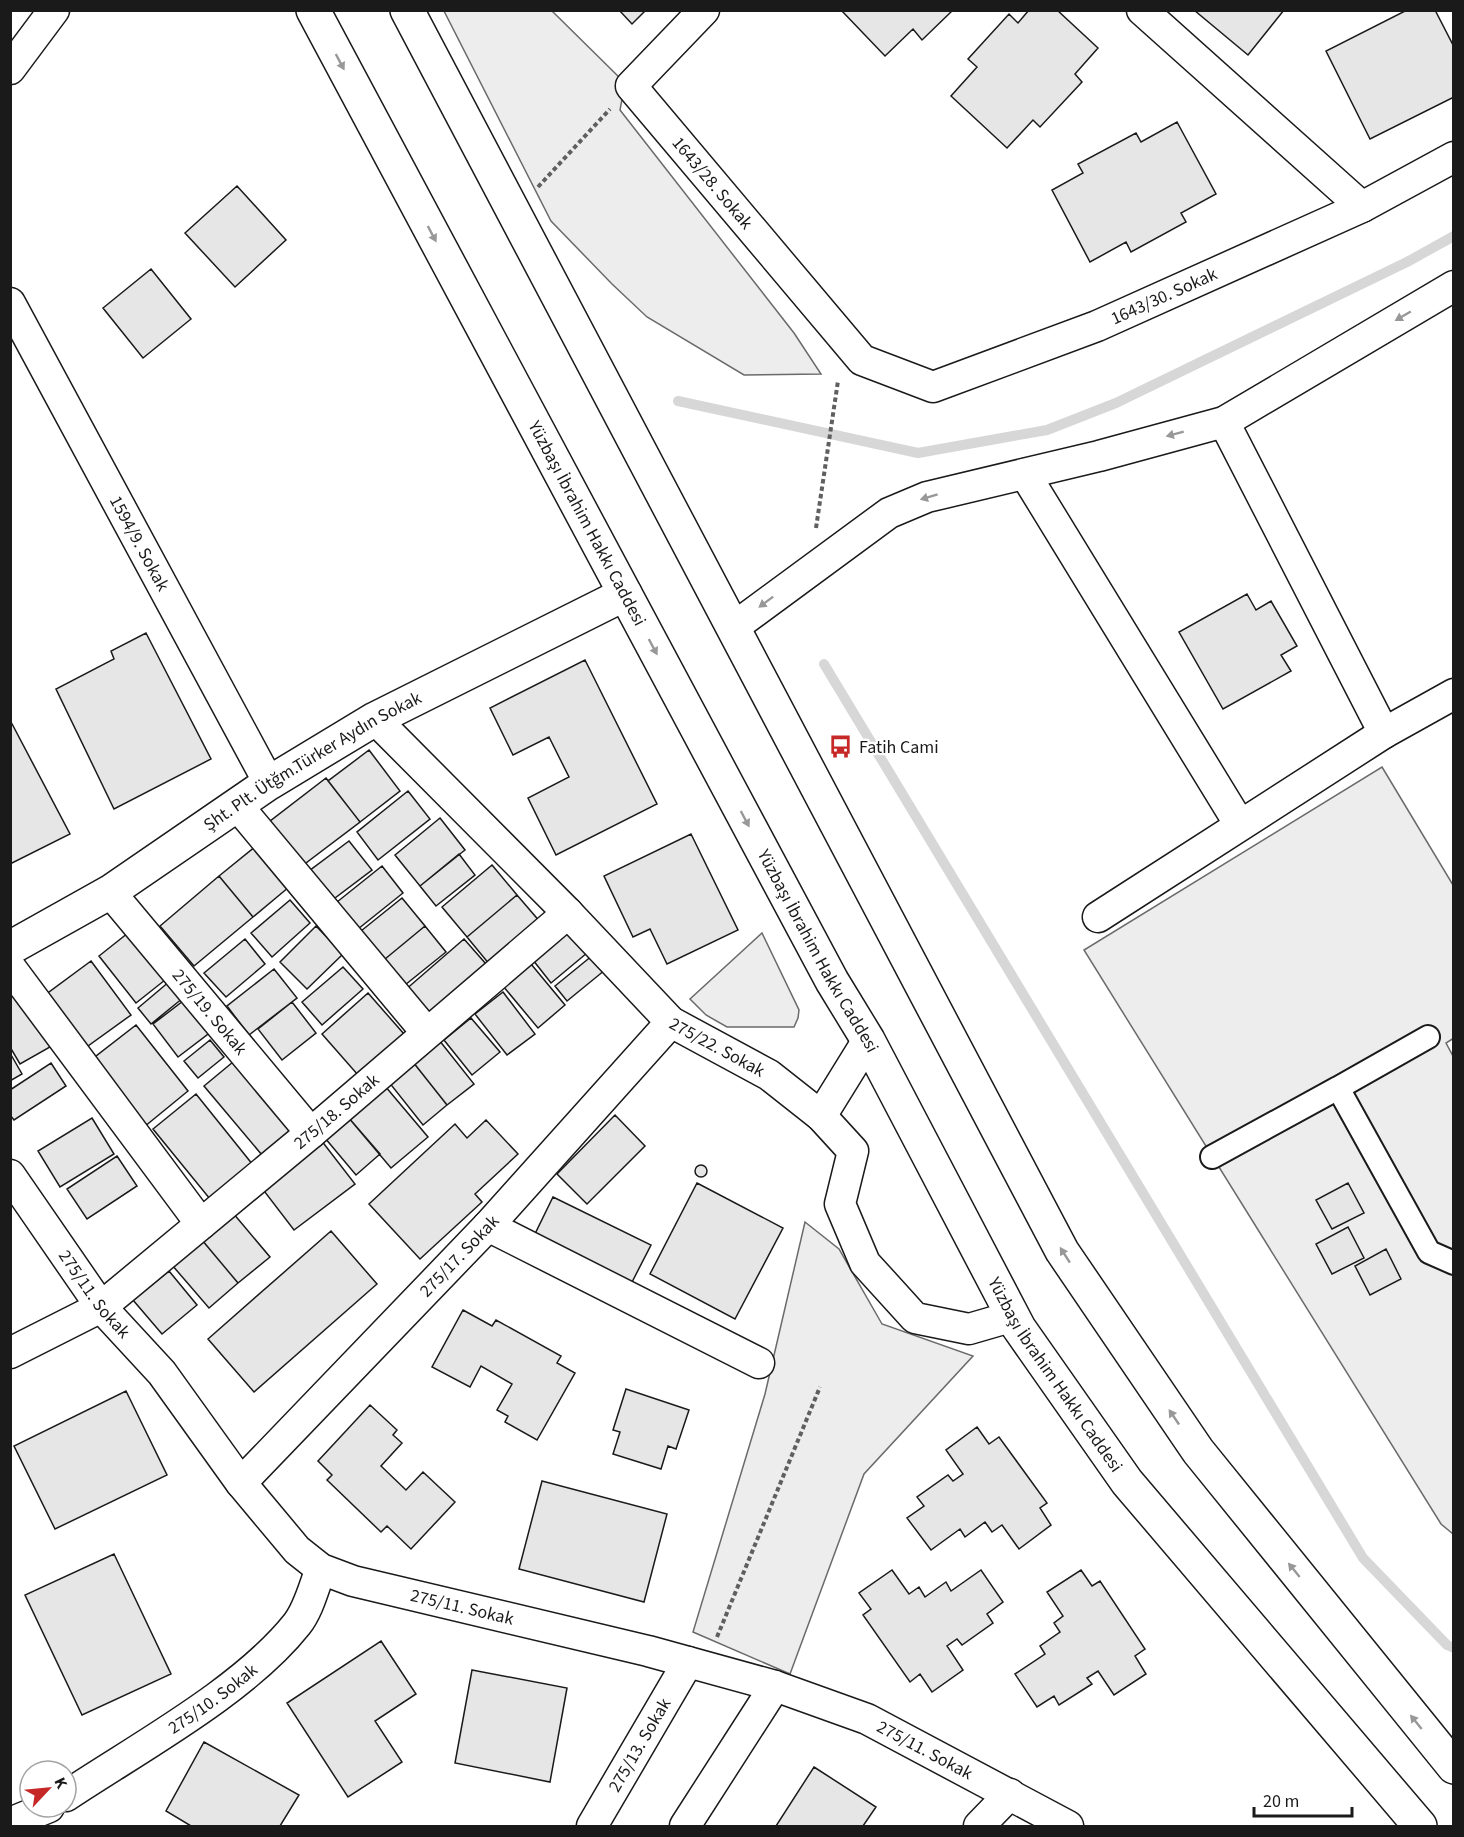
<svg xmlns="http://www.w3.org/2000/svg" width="1464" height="1837" font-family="'Source Sans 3',sans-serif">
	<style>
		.built { fill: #ededed; stroke: #6a6a6a; stroke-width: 1.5 }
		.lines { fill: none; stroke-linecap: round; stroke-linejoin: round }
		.stream { stroke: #d7d7d7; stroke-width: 10 }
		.building { fill: #e6e6e6; stroke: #1a1a1a; stroke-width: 1.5 }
		.pedestrian-casing { stroke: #1a1a1a; stroke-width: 26 }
		.minor-casing { stroke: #1a1a1a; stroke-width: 33 }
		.secondary-casing { stroke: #1a1a1a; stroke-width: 36 }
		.path { stroke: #5f5f5f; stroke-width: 4; stroke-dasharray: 4.5 3; stroke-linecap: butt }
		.pedestrian { stroke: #fff; stroke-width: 22 }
		.minor { stroke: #fff; stroke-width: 30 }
		.secondary { stroke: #fff; stroke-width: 33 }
		.oneway { fill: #989898 }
		.labels { text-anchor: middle; stroke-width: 4.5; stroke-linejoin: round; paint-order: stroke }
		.street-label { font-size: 18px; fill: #1a1a1a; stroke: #fff }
		.poi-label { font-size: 18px; fill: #1a1a1a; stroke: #fff; text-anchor: start }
	</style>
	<rect width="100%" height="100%" fill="#fff"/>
	<path class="built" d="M444,11H552L625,83L620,110L794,333L821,374L744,375L647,317L612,284L551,221Z
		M1382,767L1453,885L1454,1038L1446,1043L1454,1058L1453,1534L1441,1524L1084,950Z
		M762,933L799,1010L798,1018L794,1027H727L706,1015L690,999Z
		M805,1222L839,1249L882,1324L973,1356L864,1474L790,1674L693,1632L765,1394Z"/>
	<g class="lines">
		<path class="stream" d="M678,401L918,453L1047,430L1116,403L1407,262L1454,236
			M824,664L1363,1558L1447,1645L1454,1648"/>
	</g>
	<path class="building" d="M619,10H646L632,24Z
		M841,10H953L922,40L913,29L885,56Z
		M1029,10H1057L1098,48L1075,74L1082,82L1040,127L1033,120L1007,148L951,96L977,67L968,59L1009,14L1018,23Z
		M1194,10H1284L1248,55Z
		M1407,10H1435L1454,47V97L1370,139L1326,51Z
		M1177,122L1216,194L1181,213L1186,222L1131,252L1126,242L1090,262L1052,190L1083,173L1078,164L1136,133L1141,142Z
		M237,186L286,240L235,287L185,233Z
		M151,269L191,319L143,358L103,308Z
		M1247,594L1256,610L1271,601L1297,646L1281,655L1291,671L1223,709L1179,632Z
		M146,633L211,759L114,809L56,689L114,659L111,651Z
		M585,660L657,804L556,855L528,798L569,777L549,737L513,755L490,708Z
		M10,720L70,834L10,864Z
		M369,750L400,791L360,822L328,781Z
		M326,778L360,822L298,869L265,825Z
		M408,791L430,819L378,860L357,832Z
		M440,818L465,850L420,886L395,855Z
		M691,834L738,930L667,964L650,929L633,937L604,876Z
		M349,841L372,870L327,904L305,874Z
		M256,846L289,887L253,917L219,876Z
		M459,854L475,875L436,906L420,886Z
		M492,865L517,895L467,937L442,907Z
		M382,866L403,893L353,933L332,906Z
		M219,876L253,917L194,966L160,926Z
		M517,895L541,923L490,965L467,937Z
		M402,898L425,926L379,964L356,935Z
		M290,900L310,923L272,957L251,933Z
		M316,926L343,954L307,989L280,962Z
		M425,926L446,952L400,989L379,964Z
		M568,931L587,953L551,983L533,960Z
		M128,933L165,980L136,1003L99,956Z
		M245,939L265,964L226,997L204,973Z
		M464,939L486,964L426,1017L404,991Z
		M593,955L605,970L567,1001L555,986Z
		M91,961L131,1015L81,1051L41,998Z
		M531,964L565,1005L538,1028L503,986Z
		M343,967L363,989L322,1025L302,1002Z
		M274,969L297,998L249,1035L227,1006Z
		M170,981L183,998L151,1024L138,1008Z
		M14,985L50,1047L20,1064L10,1047V987Z
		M503,992L535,1034L507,1055L475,1014Z
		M368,993L404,1034L358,1075L322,1034Z
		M187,998L212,1031L178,1057L153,1024Z
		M292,1002L316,1033L282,1060L258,1029Z
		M471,1018L500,1052L472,1075L444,1040Z
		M136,1025L188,1091L144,1127L91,1060Z
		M210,1040L224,1057L198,1078L184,1061Z
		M439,1040L474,1084L447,1105L413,1062Z
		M10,1053L22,1074L10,1081Z
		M239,1057L297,1126L262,1155L204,1086Z
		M413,1062L447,1105L423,1125L388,1081Z
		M51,1063L66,1086L14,1120L10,1115V1090Z
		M385,1086L428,1137L391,1168L348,1117Z
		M196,1094L253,1165L210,1199L153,1129Z
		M615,1115L645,1146L587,1204L557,1174Z
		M348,1117L380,1154L356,1175L325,1138Z
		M92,1118L114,1154L60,1187L38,1151Z
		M486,1120L518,1154L475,1194L482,1202L420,1259L369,1204L455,1124L467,1138Z
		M321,1140L355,1184L294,1230L261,1187Z
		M117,1156L137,1186L87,1219L67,1189Z
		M695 1171a6 6 0 1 1 12 0a6 6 0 1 1-12 0Z
		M697,1183L783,1228L735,1319L650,1274Z
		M1348,1183L1364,1213L1332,1229L1316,1200Z
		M553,1197L651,1245L630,1286L533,1238Z
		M233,1213L270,1257L238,1283L202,1240Z
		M1348,1227L1364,1258L1332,1274L1316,1244Z
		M331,1231L377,1284L254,1392L208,1339Z
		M202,1240L238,1283L209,1308L172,1265Z
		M1386,1249L1401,1279L1370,1295L1355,1266Z
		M169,1271L197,1305L162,1334L133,1300Z
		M463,1310L492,1326L496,1320L561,1356L557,1363L575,1373L537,1440L505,1422L508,1416L497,1410L512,1384L481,1366L470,1387L432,1367Z
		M626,1389L689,1410L676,1449L668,1446L661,1469L613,1454L620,1432L613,1430Z
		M126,1391L167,1475L55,1529L14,1446Z
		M370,1405L397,1430L393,1435L402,1443L381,1466L406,1490L423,1472L455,1502L411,1549L387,1526L381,1532L327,1480L332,1475L318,1461Z
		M977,1427L989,1444L999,1437L1047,1503L1040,1508L1051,1525L1019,1549L1002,1525L992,1532L985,1522L965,1537L960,1529L931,1550L907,1518L924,1506L917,1497L948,1475L953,1481L963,1474L946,1450Z
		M542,1481L667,1514L644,1602L519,1569Z
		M114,1554L171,1674L82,1715L25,1595Z
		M892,1570L909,1594L919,1587L925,1597L946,1582L951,1591L981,1570L1003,1602L987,1614L993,1623L962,1645L957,1639L947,1646L963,1670L932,1692L920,1674L910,1682L863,1615L871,1609L859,1593Z
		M1081,1570L1092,1586L1100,1581L1145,1649L1135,1656L1146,1674L1114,1695L1098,1671L1087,1678L1092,1684L1059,1705L1054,1696L1037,1707L1015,1674L1045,1654L1040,1646L1060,1632L1054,1623L1063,1616L1047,1592Z
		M381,1641L416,1694L375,1721L402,1762L348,1797L287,1703Z
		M472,1670L567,1688L550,1782L455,1763Z
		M204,1742L299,1795L280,1826H191L166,1811Z
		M814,1767L876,1807L863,1826H776Z"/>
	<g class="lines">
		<defs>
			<path id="pedestrian" d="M1428,1037L1338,1088L1429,1252L1454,1263
				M1212,1157L1338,1088"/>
			<g id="minor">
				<path id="s1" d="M704,10L631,86L862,360L933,387L1097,326L1362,207L1454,157"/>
				<path d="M1142,10L1362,207"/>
				<path d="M10,69L54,10"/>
				<path id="s2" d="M10,303L269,783"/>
				<path d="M1224,422L1384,733L1454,694"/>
				<path d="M1025,474L1240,825"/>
				<path d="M734,627L889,513L927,497L1099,456L1224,422L1454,286"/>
				<path id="s3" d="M375,719L568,913L671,1022L769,1075L821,1116L853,1151L840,1204L865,1263L915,1318L969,1329L1007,1318L1019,1328"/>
				<path d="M237,805L427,1033"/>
				<path id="s4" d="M110,892L311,1133"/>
				<path d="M1098,917L1384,733"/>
				<path d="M10,967L201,1224"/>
				<path d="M821,1116L868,1040"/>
				<path id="s5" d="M10,1175L101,1307L162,1373L241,1483L297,1550L321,1569L353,1581L648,1651L775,1686L867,1719L1068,1826"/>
				<path d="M488,1226L759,1363"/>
				<path id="s6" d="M10,1353L101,1307L311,1133L568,913"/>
				<path id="s7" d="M241,1483L488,1226L671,1022"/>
				<path id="s8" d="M66,1796C138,1748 244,1691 297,1624C309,1609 314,1586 321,1569"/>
				<path d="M10,1823L49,1807"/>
				<path id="s9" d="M592,1826L688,1662"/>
				<path d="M685,1826L775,1686"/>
				<path d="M979,1826L1010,1794"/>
			</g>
			<g id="secondary">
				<path id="s10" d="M313,10L832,981L868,1040L1019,1328L1127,1482L1420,1826"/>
				<path d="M407,10L1062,1251L1198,1451L1454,1767"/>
				<path id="s11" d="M10,948L110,892L269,783L375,719L625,594"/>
			</g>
		</defs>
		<use href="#pedestrian" class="pedestrian-casing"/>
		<use href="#minor" class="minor-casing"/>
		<use href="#secondary" class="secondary-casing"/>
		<path class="path" d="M538,187L610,109
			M816,528L838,381
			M717,1637L820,1387"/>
		<use href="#pedestrian" class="pedestrian"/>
		<use href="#minor" class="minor"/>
		<use href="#secondary" class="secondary"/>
	</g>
	<defs><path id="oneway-solid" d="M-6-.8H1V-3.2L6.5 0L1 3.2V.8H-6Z" transform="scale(1.5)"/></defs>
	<g class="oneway">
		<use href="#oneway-solid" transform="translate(340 62) rotate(62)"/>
		<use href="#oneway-solid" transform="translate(432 234) rotate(62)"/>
		<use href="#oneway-solid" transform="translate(1403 316) rotate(150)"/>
		<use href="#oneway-solid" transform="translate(1175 434) rotate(165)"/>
		<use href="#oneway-solid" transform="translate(929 497) rotate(163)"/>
		<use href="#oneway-solid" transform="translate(766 602) rotate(143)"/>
		<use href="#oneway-solid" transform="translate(653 647) rotate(62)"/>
		<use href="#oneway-solid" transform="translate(745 819) rotate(62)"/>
		<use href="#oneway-solid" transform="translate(1065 1255) rotate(-123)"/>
		<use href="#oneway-solid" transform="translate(1174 1417) rotate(-124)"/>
		<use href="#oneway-solid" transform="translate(1294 1570) rotate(-129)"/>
		<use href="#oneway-solid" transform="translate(1416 1722) rotate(-129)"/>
	</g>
	<defs>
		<symbol id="bus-bare" viewBox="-9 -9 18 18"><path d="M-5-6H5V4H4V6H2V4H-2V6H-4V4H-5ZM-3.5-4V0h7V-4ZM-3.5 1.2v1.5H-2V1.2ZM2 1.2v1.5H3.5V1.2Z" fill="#c62828" stroke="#fff" stroke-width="2.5" paint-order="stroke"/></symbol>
	</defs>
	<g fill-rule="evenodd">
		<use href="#bus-bare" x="824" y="730" width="33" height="33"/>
	</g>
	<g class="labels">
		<g class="street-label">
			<text dy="6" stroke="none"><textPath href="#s1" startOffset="232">1643/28. Sokak</textPath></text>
			<text dy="6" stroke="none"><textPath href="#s1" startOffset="788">1643/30. Sokak</textPath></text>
			<text dy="6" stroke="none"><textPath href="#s10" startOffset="582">Yüzbaşı İbrahim Hakkı Caddesi</textPath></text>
			<text dy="6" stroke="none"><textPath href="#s2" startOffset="273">1594/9. Sokak</textPath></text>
			<text dy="6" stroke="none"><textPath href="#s11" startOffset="356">Şht. Plt. Ütğm.Türker Aydın Sokak</textPath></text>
			<text dy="6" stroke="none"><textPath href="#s10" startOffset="1068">Yüzbaşı İbrahim Hakkı Caddesi</textPath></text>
			<text dy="6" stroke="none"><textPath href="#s4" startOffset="156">275/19. Sokak</textPath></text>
			<text dy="6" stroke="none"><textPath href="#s3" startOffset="476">275/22. Sokak</textPath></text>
			<text dy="6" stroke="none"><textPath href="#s6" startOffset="408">275/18. Sokak</textPath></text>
			<text dy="6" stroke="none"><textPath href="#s7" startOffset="315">275/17. Sokak</textPath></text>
			<text dy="6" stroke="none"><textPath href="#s5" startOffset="146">275/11. Sokak</textPath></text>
			<text dy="6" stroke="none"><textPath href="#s10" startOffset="1554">Yüzbaşı İbrahim Hakkı Caddesi</textPath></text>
			<text dy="6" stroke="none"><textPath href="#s5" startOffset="650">275/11. Sokak</textPath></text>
			<text dy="6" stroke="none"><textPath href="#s8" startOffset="176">275/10. Sokak</textPath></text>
			<text dy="6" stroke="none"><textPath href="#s9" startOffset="94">275/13. Sokak</textPath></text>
			<text dy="6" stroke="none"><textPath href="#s5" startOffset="1136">275/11. Sokak</textPath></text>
		</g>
		<g class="poi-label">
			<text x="859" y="753">Fatih Cami</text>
		</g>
	</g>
	<rect width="1464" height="1837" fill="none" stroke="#1a1a1a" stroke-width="24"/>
	<g transform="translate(48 1789) rotate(64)"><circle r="28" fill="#ffffff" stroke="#a3a3a3" stroke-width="1.5"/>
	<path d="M0-4.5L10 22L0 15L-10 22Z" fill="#c62828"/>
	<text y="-9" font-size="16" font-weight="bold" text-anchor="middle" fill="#1a1a1a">K</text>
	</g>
	<path d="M1254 1807v9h98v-9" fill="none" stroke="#1a1a1a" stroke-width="3"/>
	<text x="1263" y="1807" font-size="18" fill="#1a1a1a" stroke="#ffffff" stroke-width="4.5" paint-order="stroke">20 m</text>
</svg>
